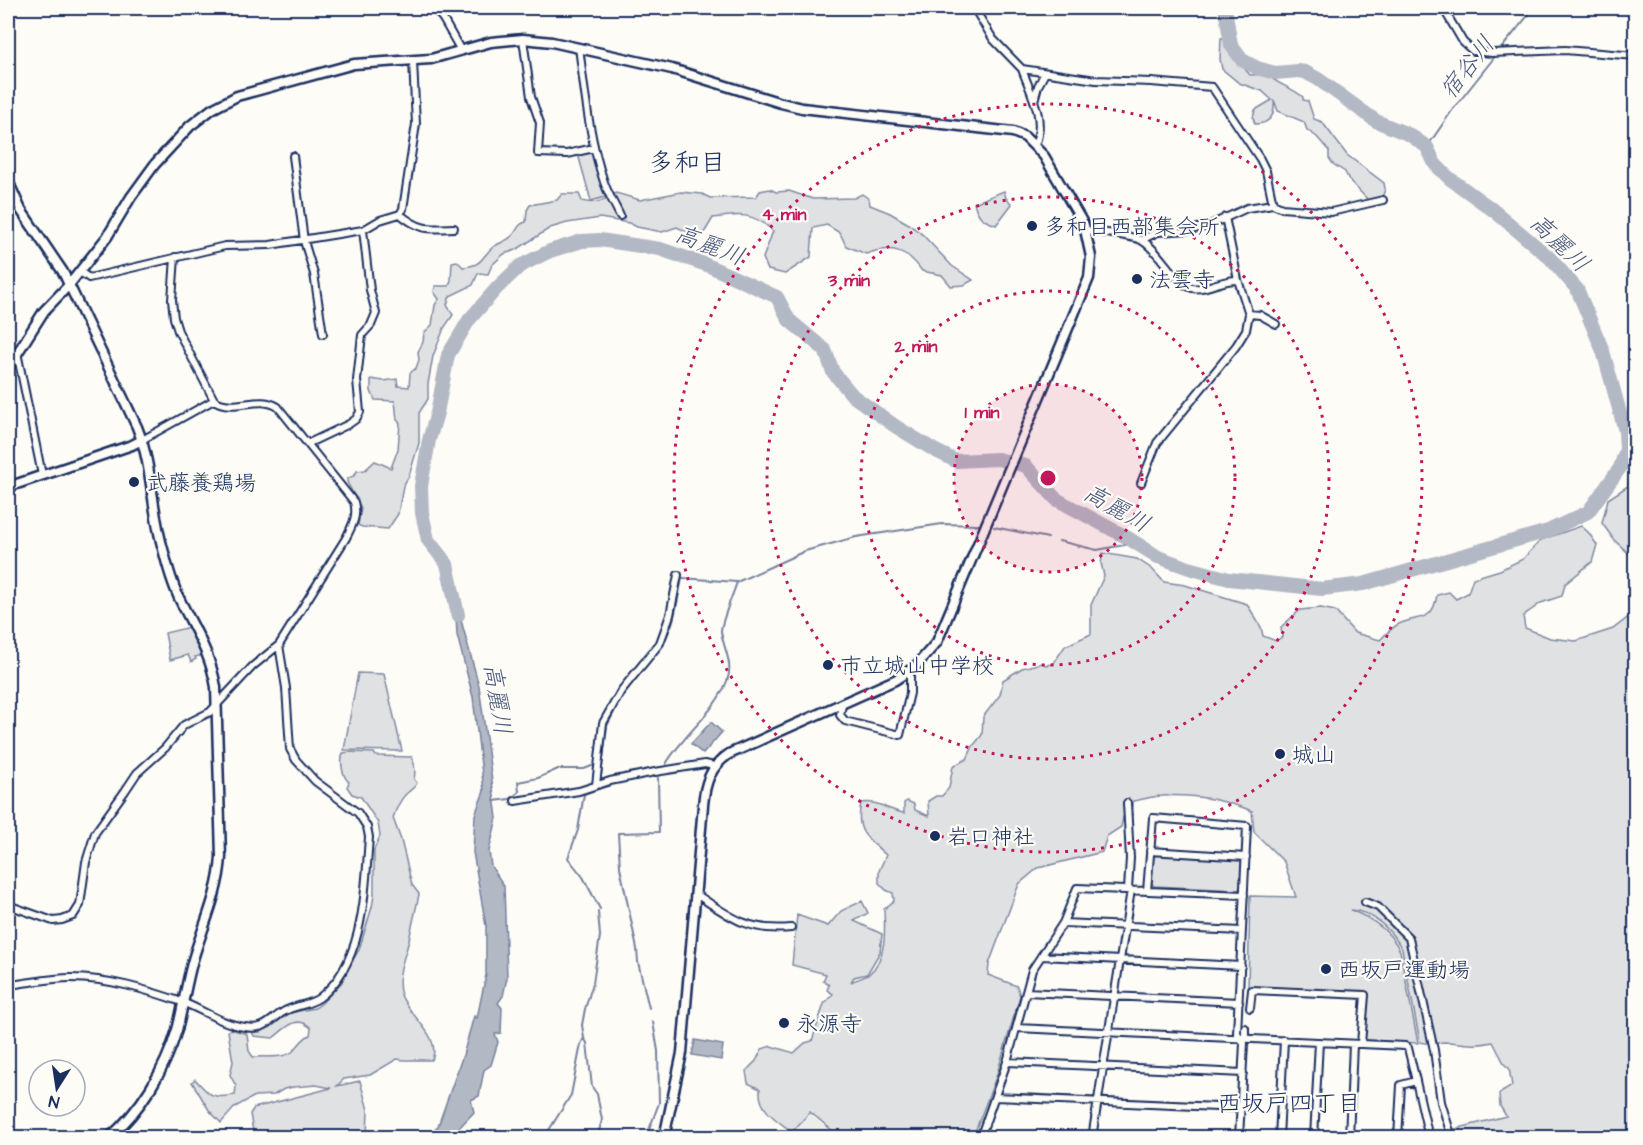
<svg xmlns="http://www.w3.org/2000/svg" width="1643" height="1145" font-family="'Architects Daughter','Klee One',sans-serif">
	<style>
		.built { fill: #edeeec }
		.green { fill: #e0e1e3; stroke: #7e88a0; stroke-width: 1.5 }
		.water { fill: #b3b8c5; stroke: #76819c; stroke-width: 1.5 }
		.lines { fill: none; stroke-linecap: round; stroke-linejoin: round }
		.stream { stroke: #76819c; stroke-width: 2 }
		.river { stroke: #b3b8c5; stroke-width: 14 }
		.street-casing { stroke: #1b2f5e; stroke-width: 10 }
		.secondary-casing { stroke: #1b2f5e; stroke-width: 13 }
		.street { stroke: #fdfcf7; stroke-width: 6 }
		.secondary { stroke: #fdfcf7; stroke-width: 8 }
		.ring { fill: none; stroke: #c2185b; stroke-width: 3; stroke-dasharray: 3 6 }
		.poi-dot { fill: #1b2f5e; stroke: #fdfcf7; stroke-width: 2 }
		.labels { text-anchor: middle; stroke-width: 4.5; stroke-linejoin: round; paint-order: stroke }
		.poi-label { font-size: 22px; fill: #1b2f5e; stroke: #fdfcf7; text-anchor: start }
		.water-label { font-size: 24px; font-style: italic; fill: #49587d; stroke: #fdfcf7 }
		.neighbourhood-label { font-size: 24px; fill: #1b2f5e; stroke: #fdfcf7 }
		.quarter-label { font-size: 26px; fill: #1b2f5e; stroke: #fdfcf7 }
		.centre { fill: #c2185b; stroke: #fdfcf7; stroke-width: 3 }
		.ring-label { font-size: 18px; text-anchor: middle; font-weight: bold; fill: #c2185b; stroke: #fdfcf7; stroke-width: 4.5; stroke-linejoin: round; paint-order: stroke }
	</style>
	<rect width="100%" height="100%" fill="#fdfcf7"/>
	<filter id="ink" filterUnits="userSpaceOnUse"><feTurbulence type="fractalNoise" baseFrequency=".0167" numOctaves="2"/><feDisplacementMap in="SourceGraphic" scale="12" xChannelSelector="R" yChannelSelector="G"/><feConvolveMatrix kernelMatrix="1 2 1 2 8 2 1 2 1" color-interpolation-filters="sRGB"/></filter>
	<g filter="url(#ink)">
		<path class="built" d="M810,1114L836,1137H789Z"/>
		<path class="green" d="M1221,38H1225L1229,50L1250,75L1267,74C1277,85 1290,86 1303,97V100L1308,101L1314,119L1322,122L1347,155L1384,183L1385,189L1382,198L1369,201L1349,180L1345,172L1333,164L1329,158V151L1317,137L1307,130L1304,122L1278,111L1274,100C1275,113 1272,124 1255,124L1253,118L1255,110L1272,100L1262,91L1239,83L1222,69L1220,59Z
			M593,150L605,197L591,201L578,154Z
			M770,189L776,192L789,191L813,199L854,198L862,194L869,199L870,205L890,213L907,223L922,234L952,266L973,280L964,285L951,286L942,275L922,271C907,249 891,245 866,254L846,246L840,233L827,225L813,228L811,257L785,274L768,270L763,258L773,231C753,212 739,214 713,218L704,233L692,234L677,227L662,232L637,227L629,223L600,218L567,223L550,228L516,250L504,254L492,265L488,274L478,273L473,285L450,296L447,305L453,315L444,328L433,356L428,384V399L419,413V443L409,476L403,486L398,514L388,529L362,527L358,525L361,508L347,482L348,478L354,476L357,471L365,470L375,461L391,468L398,449L400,423L397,420L395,401L375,400L371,391V379L384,381L397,379L398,386L409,387L410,373L416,368L419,360L418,352L423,342L424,333L432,325L435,305L439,299L434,292L435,286H449L451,280L452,262L457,261L463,267C483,266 481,257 493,247C499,243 509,240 513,235C518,229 518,224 526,222L527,210L530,205L557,200L562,194H579L582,201C596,205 605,200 616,193L640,200L681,192L702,194L710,198L756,197L760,191Z
			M1004,191L1006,198L1012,204L996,225C982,220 978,217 974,203Z
			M1635,399V559L1614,540L1602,523L1608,499L1628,486L1633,404Z
			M1581,526L1588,532L1597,545L1592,562L1565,584L1562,596L1541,603L1523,616L1525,628L1550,638L1576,641L1613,629L1631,615L1635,603V1137H1458L1455,1129L1506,1116L1500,1106L1499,1094L1512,1086L1509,1068L1505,1065L1493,1042C1471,1047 1464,1042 1444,1042C1435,1043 1429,1045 1420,1042L1402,949C1392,931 1373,911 1350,910C1372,918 1390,930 1400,951L1418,1043L1364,1040L1368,993L1248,987L1250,896L1296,897L1284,862L1254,832L1252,811C1224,800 1192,794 1162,796C1152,796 1142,800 1133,801V815L1123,817L1121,827L1107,836L1102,852L1038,868L1019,884L989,964L988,975L1017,986L1020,996L996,1077L976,1129L970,1137H840L810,1112L792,1132C777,1120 758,1110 760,1089L748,1083L746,1071L756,1061L762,1049L771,1046L794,1053L805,1043L812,1041L824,1004L833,994L827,990L829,985L823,981L826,974L792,965L797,915L828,926L841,911L862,901L868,913L854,921L882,934L880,952L867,974L854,977L851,982C856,979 864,978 869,974C887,958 885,931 884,909L894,901L893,893L886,890L879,883V871L886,855C866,837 855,832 861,803C876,801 881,806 893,810C897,812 900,812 904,813V803L907,801L914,804L915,810L929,816L928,801L936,796H942L949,788L953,766L967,759L973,746L982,735L983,717L1000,695L1003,680L1022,668L1042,663L1046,665L1053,664L1065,646L1091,634V605L1104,576L1101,563L1103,553L1137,559L1152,569L1164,582L1185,585L1247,604L1261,627L1263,636L1276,641L1282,637L1281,627L1300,610L1321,608L1335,611L1355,633L1380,640C1385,635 1392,627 1399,624C1420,614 1432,624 1437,595L1449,592L1456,599L1468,593L1473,578L1500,570L1523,559L1541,540Z
			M190,627L203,655L195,657L196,659L191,662L188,655L170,660L165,633Z
			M358,673L384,674L402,751L344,750Z
			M351,752L374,753L376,756L412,757C415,765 416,771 414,779L417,783C414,789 410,790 406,794C399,801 396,809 393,818L401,840L412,885L419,894C416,910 412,925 409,940C405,957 395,977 401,995C409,1016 442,1036 432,1060H404L397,1059L370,1075L344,1079L337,1086L360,1081L368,1110L367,1137H254L250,1114L254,1108L331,1088L316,1085L293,1087L284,1089L274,1095L255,1096L235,1107L221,1123L209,1110L192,1082L195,1079C210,1096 212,1099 235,1095L236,1086L230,1075L233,1062L228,1031L231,1029L247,1034L249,1051L253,1057C264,1056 283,1059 292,1052C299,1046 301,1039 310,1035L311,1028C297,1014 286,1028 273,1038L254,1036L252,1032H260L271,1027L289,1013L315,1008L322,1003L342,982L349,966L359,950L372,907L374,895V850L380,836L378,823L361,797L352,794L347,787L349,782C342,777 340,761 343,753Z
			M1155,855L1239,859L1242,861L1240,888L1238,890L1154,886L1152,884L1153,857Z"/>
		<path class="water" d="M455,598L479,686L497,818L489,851L491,866L504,886L507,978L503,996L498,1003L502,1008L501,1033L495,1034L498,1042L491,1065L484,1070L479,1096L471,1100L474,1112L460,1127L455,1130V1137H428L438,1126L463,1055L474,1016L477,1018L486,975V926L473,852L475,815L484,791L473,697L457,635Z
			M711,722L722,732L703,754L691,744Z
			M695,1040L723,1045L721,1060L692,1055Z"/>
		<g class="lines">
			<path class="stream" d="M1500,50L1534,8
				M1427,147L1451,112L1497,54
				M994,527L1048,538
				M1059,541L1097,550L1135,543
				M651,659C675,632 675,612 682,578L737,582L805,551L856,537L942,524L980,525
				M666,764C683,735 716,711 727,681C734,663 723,648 721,631C721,622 734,592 737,582
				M601,776L607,726L620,700L640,672
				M600,788L584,794L578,830L568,858L583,877L600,909
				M494,801L510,799L519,792L518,782L538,778L558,769H584L597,764
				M649,1008L638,962L637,949L620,867L618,833L659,832L658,778
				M584,1038L587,1043L592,1087L597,1094L602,1120L597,1138
				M544,1138L571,1095L581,1044L584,1038L582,1025L585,1009L593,983L600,936L598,912
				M646,1138L659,1103L658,1051L653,1022"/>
			<path class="river" d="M458,615L447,564L428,540L422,513L421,486L429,440L437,413L448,355L469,320L497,288L520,266L550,251L582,241L600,240L660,249L707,265L777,297L789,320L825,350L833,372L853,396L895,426L934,450L956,461L998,459L1026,466L1056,499L1128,538L1158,557L1189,568L1229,579L1322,589L1363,584L1548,531L1588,512L1620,468L1626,449L1625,431L1603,351L1577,289L1550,258L1493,210L1449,178L1435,164L1427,147L1410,135L1376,121L1318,79L1305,72L1298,71L1275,73L1257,68L1242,60L1231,45L1225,8"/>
			<defs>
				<path id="street" d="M434,8L443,19L460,49
					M974,8L993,39L1022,69L1096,80L1151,82L1212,87L1260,159L1266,171L1273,204
					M1443,8L1463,42L1473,51L1492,53L1565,50L1636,56
					M523,39L531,97L540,123L538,153L567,154L594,148
					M579,47C585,93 589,138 604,182C608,194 615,205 620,216
					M1022,69C1031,94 1046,119 1035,145
					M1034,101L1038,86L1045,73
					M293,156L304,241L314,274L323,334
					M400,214C420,231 429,229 454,228
					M1225,217L1238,280L1249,314L1260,315L1276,324
					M1086,230C1098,232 1133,236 1141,240C1160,250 1173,282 1192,288C1205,291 1222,279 1238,280
					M1141,240L1158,232L1189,230L1208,226L1247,208L1273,204L1282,208L1331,212L1383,200
					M80,272L89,278L225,246L270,245L363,230L380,220L400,214L403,209L416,124L413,61
					M17,352L42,475
					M142,440L214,400
					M309,443L349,424L356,419L360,412L357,380L362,335L371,325L376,313L370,290L363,230
					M1141,483L1157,443L1236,346L1246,330L1249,314
					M842,705L840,715L845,721L900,735L910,693V672
					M596,785L603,723L621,691L660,643L670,615L678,575
					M515,801L579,791L610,781L655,772L705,764L714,766
					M1127,803L1130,858L1128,889
					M1150,851L1246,857
					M1147,891L1153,818L1247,826L1237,1033L1244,1043L1239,1138
					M696,894C730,917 748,932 791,928
					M1365,902L1378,907L1409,938L1434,1050L1441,1102L1452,1138
					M8,905L53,921L62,920L73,916L80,905L86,862L95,833L125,791L137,773L165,748L184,725L210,712L253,666L279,645L346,538C352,526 358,516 354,502L278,407C259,394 234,413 214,400L178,331L174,318L172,300L175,257
					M1063,923L1242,931
					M1041,956L1241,966
					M8,985C29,983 50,978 71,978C108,978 147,990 182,1002C203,1010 222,1024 245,1027C266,1031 270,1019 285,1011C296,1005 309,1005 319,998C365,964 365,888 369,837L367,827L358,813L315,781L296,760L290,749L286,688L279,645
					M1026,992L1239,1002
					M1250,1008L1252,990L1365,995L1361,1044
					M1017,1028L1405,1046L1408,1048L1416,1081L1401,1085L1398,1138
					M1245,1039V1028
					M1007,1062L1243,1073
					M1416,1081L1429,1138
					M995,1097L1240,1108
					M980,1138L1007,1062L1032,970L1063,923L1077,888L1244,895
					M1092,1138L1131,890
					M1279,1138L1284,1040
					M1314,1138L1319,1042
					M1349,1138L1353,1044"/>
				<path id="secondary" d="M8,181L21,210L63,272L137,427C153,467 151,509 163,549C167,565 172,583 179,598C194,629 210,652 216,687L221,857C219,890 206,919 196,950C187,976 184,1004 177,1030C165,1070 141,1110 109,1138
					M8,368L44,311L69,285L107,237L131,197L155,164L190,126L212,109L237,96L354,64L431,59L491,42L523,39L552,42L672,69L781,103L802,108L1013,132L1025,137L1044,156L1084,225L1091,257L1089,278L937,642L915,667L895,680L729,754C710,767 705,783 703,805L682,1053L664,1138
					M8,487L132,445L142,440
					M1033,1138H1080"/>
			</defs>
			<use href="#street" class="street-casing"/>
			<use href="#secondary" class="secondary-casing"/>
			<use href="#street" class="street"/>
			<use href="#secondary" class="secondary"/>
		</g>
	</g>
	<circle cx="1048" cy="478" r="94" fill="#c2185b" fill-opacity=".12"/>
	<g class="ring">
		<circle cx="1048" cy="478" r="94"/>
		<circle cx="1048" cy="478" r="187"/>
		<circle cx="1048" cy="478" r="281"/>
		<circle cx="1048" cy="478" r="374"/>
	</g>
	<g class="poi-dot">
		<circle cx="1032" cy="226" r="6"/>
		<circle cx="1137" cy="279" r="6"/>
		<circle cx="134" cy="482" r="6"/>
		<circle cx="828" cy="665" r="6"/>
		<circle cx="1280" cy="754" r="6"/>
		<circle cx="935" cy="836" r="6"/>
		<circle cx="1326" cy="969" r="6"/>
		<circle cx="784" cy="1023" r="6"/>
	</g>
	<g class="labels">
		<g class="poi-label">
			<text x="1044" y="234">多和目西部集会所</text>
			<text x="1149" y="287">法雲寺</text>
			<text x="146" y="490">武藤養鶏場</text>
			<text x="840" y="673">市立城山中学校</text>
			<text x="1292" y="762">城山</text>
			<text x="947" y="844">岩口神社</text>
			<text x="1338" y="977">西坂戸運動場</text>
			<text x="796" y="1031">永源寺</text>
		</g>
		<g class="water-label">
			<text transform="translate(1467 67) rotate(-52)" y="8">宿谷川</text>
			<text transform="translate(1560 243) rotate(44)" y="8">高麗川</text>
			<text transform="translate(710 245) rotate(21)" y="8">高麗川</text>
			<text transform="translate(1117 508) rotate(30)" y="8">高麗川</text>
			<text transform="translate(498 699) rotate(81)" y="8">高麗川</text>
		</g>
		<g class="neighbourhood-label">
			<text x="1289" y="1111">西坂戸四丁目</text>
		</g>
		<g class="quarter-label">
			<text x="687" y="171">多和目</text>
		</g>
	</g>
	<circle cx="1048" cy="478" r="9" class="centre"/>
	<g class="ring-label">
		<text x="784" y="220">4 min</text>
		<text x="849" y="286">3 min</text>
		<text x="916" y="352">2 min</text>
		<text x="982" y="418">1 min</text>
	</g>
	<rect width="1643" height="1145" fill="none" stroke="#fdfcf7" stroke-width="30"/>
	<rect x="15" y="15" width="1613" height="1115" fill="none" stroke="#1b2f5e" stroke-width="2" filter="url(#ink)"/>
	<g transform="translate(57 1088) rotate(192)"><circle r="28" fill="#fdfcf7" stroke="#a3aaba" stroke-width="1.5"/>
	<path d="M0-4.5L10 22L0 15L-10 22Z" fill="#1b2f5e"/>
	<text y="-9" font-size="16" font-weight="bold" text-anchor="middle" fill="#1b2f5e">N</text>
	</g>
</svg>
